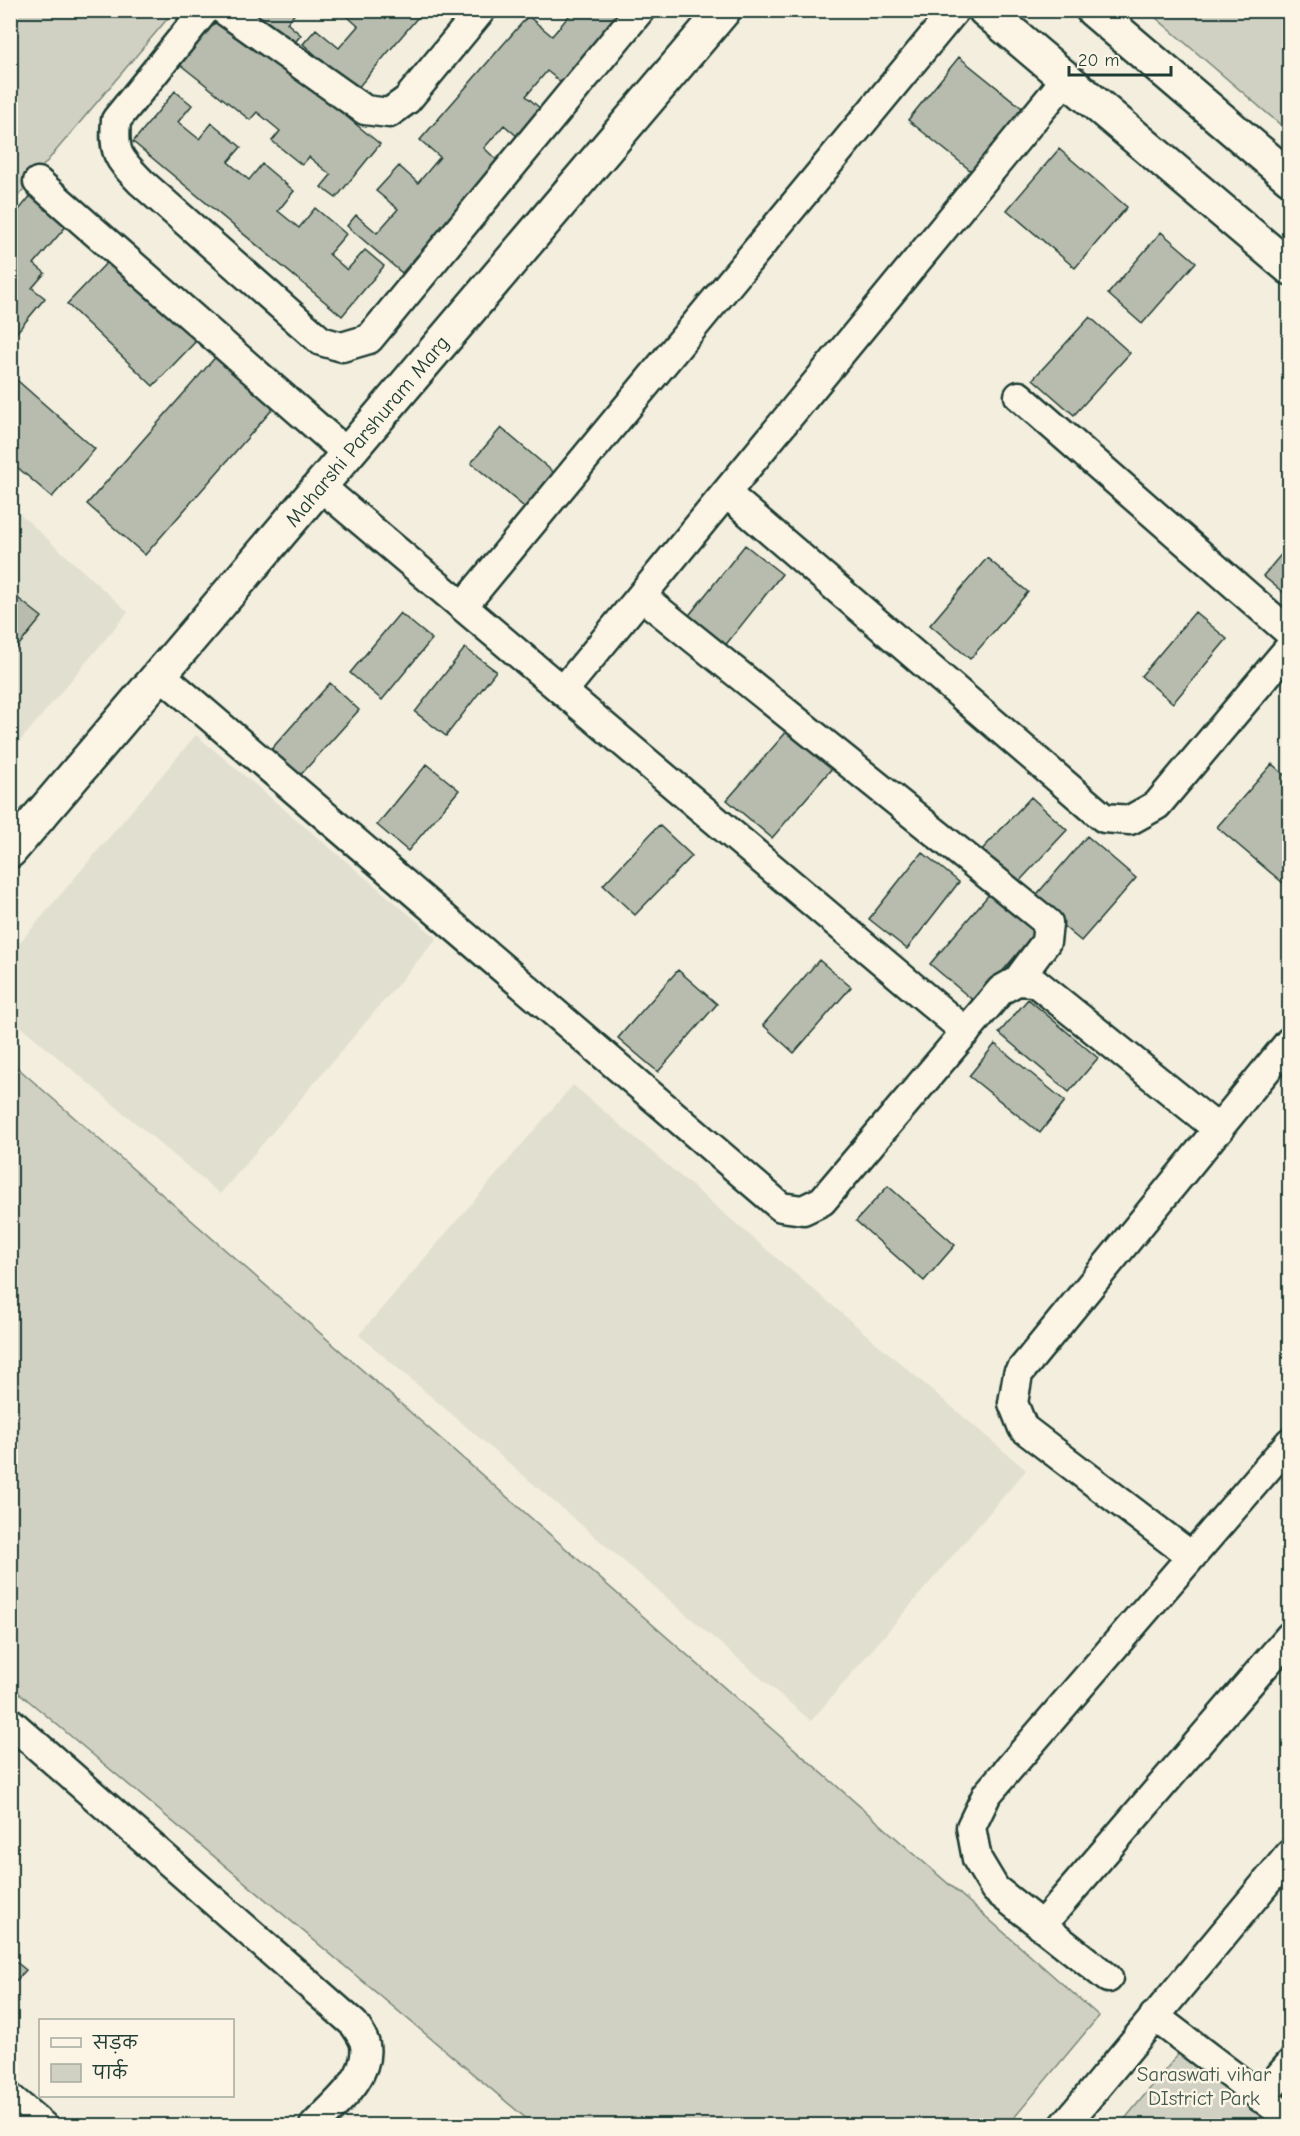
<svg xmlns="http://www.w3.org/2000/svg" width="1300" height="2136" font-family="'Comic Neue','Playpen Sans Deva',sans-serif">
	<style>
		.built { fill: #e1dfd0 }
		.green { fill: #d0d1c2; stroke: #78877b; stroke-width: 1.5 }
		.building { fill: #b8bcae; stroke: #1f3d34; stroke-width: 1.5 }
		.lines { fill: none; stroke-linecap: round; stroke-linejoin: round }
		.street-casing { stroke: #1f3d34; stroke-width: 33 }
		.secondary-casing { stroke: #1f3d34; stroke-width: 38 }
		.street { stroke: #fcf5e5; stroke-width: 28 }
		.secondary { stroke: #fcf5e5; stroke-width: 33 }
		.labels { text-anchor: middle; stroke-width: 5; stroke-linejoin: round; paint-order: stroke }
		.street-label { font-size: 21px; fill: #1f3d34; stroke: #fcf5e5 }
		.park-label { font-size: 21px; fill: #425b50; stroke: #fcf5e5 }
	</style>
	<rect width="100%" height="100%" fill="#f3eede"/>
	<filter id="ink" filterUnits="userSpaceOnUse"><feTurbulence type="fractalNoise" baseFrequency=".0167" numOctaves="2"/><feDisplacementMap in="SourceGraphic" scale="12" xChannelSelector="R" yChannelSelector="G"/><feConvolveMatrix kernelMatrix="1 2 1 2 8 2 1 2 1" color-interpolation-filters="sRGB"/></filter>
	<g filter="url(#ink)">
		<path class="built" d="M11,506L128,612L11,752Z
			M196,735L437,938L220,1194L11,1018V953Z
			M573,1085L1026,1470L811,1721L359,1335Z"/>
		<path class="green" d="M11,11H174L11,204Z
			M1148,11H1289V132Z
			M11,1062L1099,2016L1008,2125H534L11,1686Z
			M1199,2029L1289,2106V2125L1119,2126Z"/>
		<path class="building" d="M235,10H298L287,23L301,35L286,53Z
			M340,10H424L356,90L303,44L316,29L339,48L358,26Z
			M574,10H631L566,86L547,71L526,96L542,110L518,137L504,125L484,148L499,162L402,273L347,226L356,215L377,233L398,209L376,191L399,166L418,183L440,157L420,140L528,16L552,36Z
			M219,12L380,144L336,198L321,187L331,175L309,157L302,165L272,141L280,131L257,112L250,120L178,63Z
			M959,57L1026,111L975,174L908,120Z
			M175,91L192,105L178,122L199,139L212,123L241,147L228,162L249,180L262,164L294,191L278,211L299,228L315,208L346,234L329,254L347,270L365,250L384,266L342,316L133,142Z
			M1059,149L1127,207L1075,268L1007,210Z
			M32,194L68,224L34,264L45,273L32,288L45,298L12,338L10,337V221Z
			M1161,232L1196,262L1142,324L1108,294Z
			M113,256L199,338L153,386L67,304Z
			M1090,317L1130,353L1074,415L1033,379Z
			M219,353L277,404L145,555L87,504Z
			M10,374L95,449L52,497L10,461Z
			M501,428L558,476L529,511L471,463Z
			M1290,544V598L1263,576Z
			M745,545L782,574L720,652L683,623Z
			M987,558L1028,592L970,659L930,625Z
			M10,592L42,617L10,656Z
			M1195,612L1227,639L1173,703L1141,676Z
			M400,613L432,639L382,700L350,673Z
			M465,648L496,671L446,736L415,712Z
			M330,683L359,710L296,780L267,754Z
			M789,729L833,767L772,838L727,800Z
			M427,764L459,790L408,851L377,825Z
			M1272,764L1290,780V889L1217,827Z
			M1031,797L1067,830L1014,887L978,854Z
			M659,825L692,856L635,915L603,885Z
			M1087,836L1136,878L1081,941L1032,900Z
			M922,852L959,882L907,949L869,919Z
			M991,892L1037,930L976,1003L930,964Z
			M819,960L851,987L794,1053L763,1025Z
			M678,970L717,1004L658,1072L618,1038Z
			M1028,999L1098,1058L1069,1092L999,1033Z
			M995,1044L1065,1101L1040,1133L969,1076Z
			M888,1186L955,1245L924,1281L856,1221Z
			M10,1957L26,1970L10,1987Z"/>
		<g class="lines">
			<defs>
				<path id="street" d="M205,10L116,120C113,154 118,158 141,182L321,341L342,347L369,339L640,10
					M224,10L365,110L389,113L407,100L481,10
					M38,182L348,454
					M1019,396L1290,633
					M320,486L966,1032
					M726,493L1104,818L1130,820L1157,805L1290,647
					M641,596L1048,923L1046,942L1017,981
					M463,606L955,10
					M160,674L781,1207L803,1210L822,1201L1001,990L1017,981L1035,982L1219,1130
					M563,691L1066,79
					M1191,1556L1023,1428L1013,1403L1018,1374L1290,1041
					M10,1722L354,2024C358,2030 364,2038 365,2045C370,2078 334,2104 314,2126
					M1041,1926L1290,1636
					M1108,1978L995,1889L977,1859L971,1827L987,1794L1290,1442
					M1154,2016L1290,2119
					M10,2098L43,2126
					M1261,2098L1290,2064
					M1064,2126L1290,1854"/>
				<path id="secondary" d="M985,10L1290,268
					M1093,10L1290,178
					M10,851L724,10"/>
			</defs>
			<use href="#street" class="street-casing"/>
			<use href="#secondary" class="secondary-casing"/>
			<use href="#street" class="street"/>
			<use href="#secondary" class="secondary"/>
		</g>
	</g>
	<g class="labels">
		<g class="street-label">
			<text transform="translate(367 431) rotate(-50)" y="7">Maharshi Parshuram Marg</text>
		</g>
		<g class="park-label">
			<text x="1204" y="2081">Saraswati vihar<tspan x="1204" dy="24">DIstrict Park</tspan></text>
		</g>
	</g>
	<rect width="1300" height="2136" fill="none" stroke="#fcf5e5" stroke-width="36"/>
	<rect x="18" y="18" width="1264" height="2100" fill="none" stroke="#1f3d34" stroke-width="2" filter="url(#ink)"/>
	<rect x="39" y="2019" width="195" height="78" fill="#fcf5e5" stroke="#a4ab9e" stroke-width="1.5"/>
	<rect x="51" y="2038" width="30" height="9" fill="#fcf5e5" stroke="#a4ab9e" stroke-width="1.5"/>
	<text x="93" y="2049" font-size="18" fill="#1f3d34">सड़क</text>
	<rect x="51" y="2064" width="30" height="18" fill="#d0d1c2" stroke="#a4ab9e" stroke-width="1.5"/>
	<text x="93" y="2079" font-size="18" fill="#1f3d34">पार्क</text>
	<path d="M1069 66v9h102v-9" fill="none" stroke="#1f3d34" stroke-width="3"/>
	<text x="1078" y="66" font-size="18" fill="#1f3d34" stroke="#fcf5e5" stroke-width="4.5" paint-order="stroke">20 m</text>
</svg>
